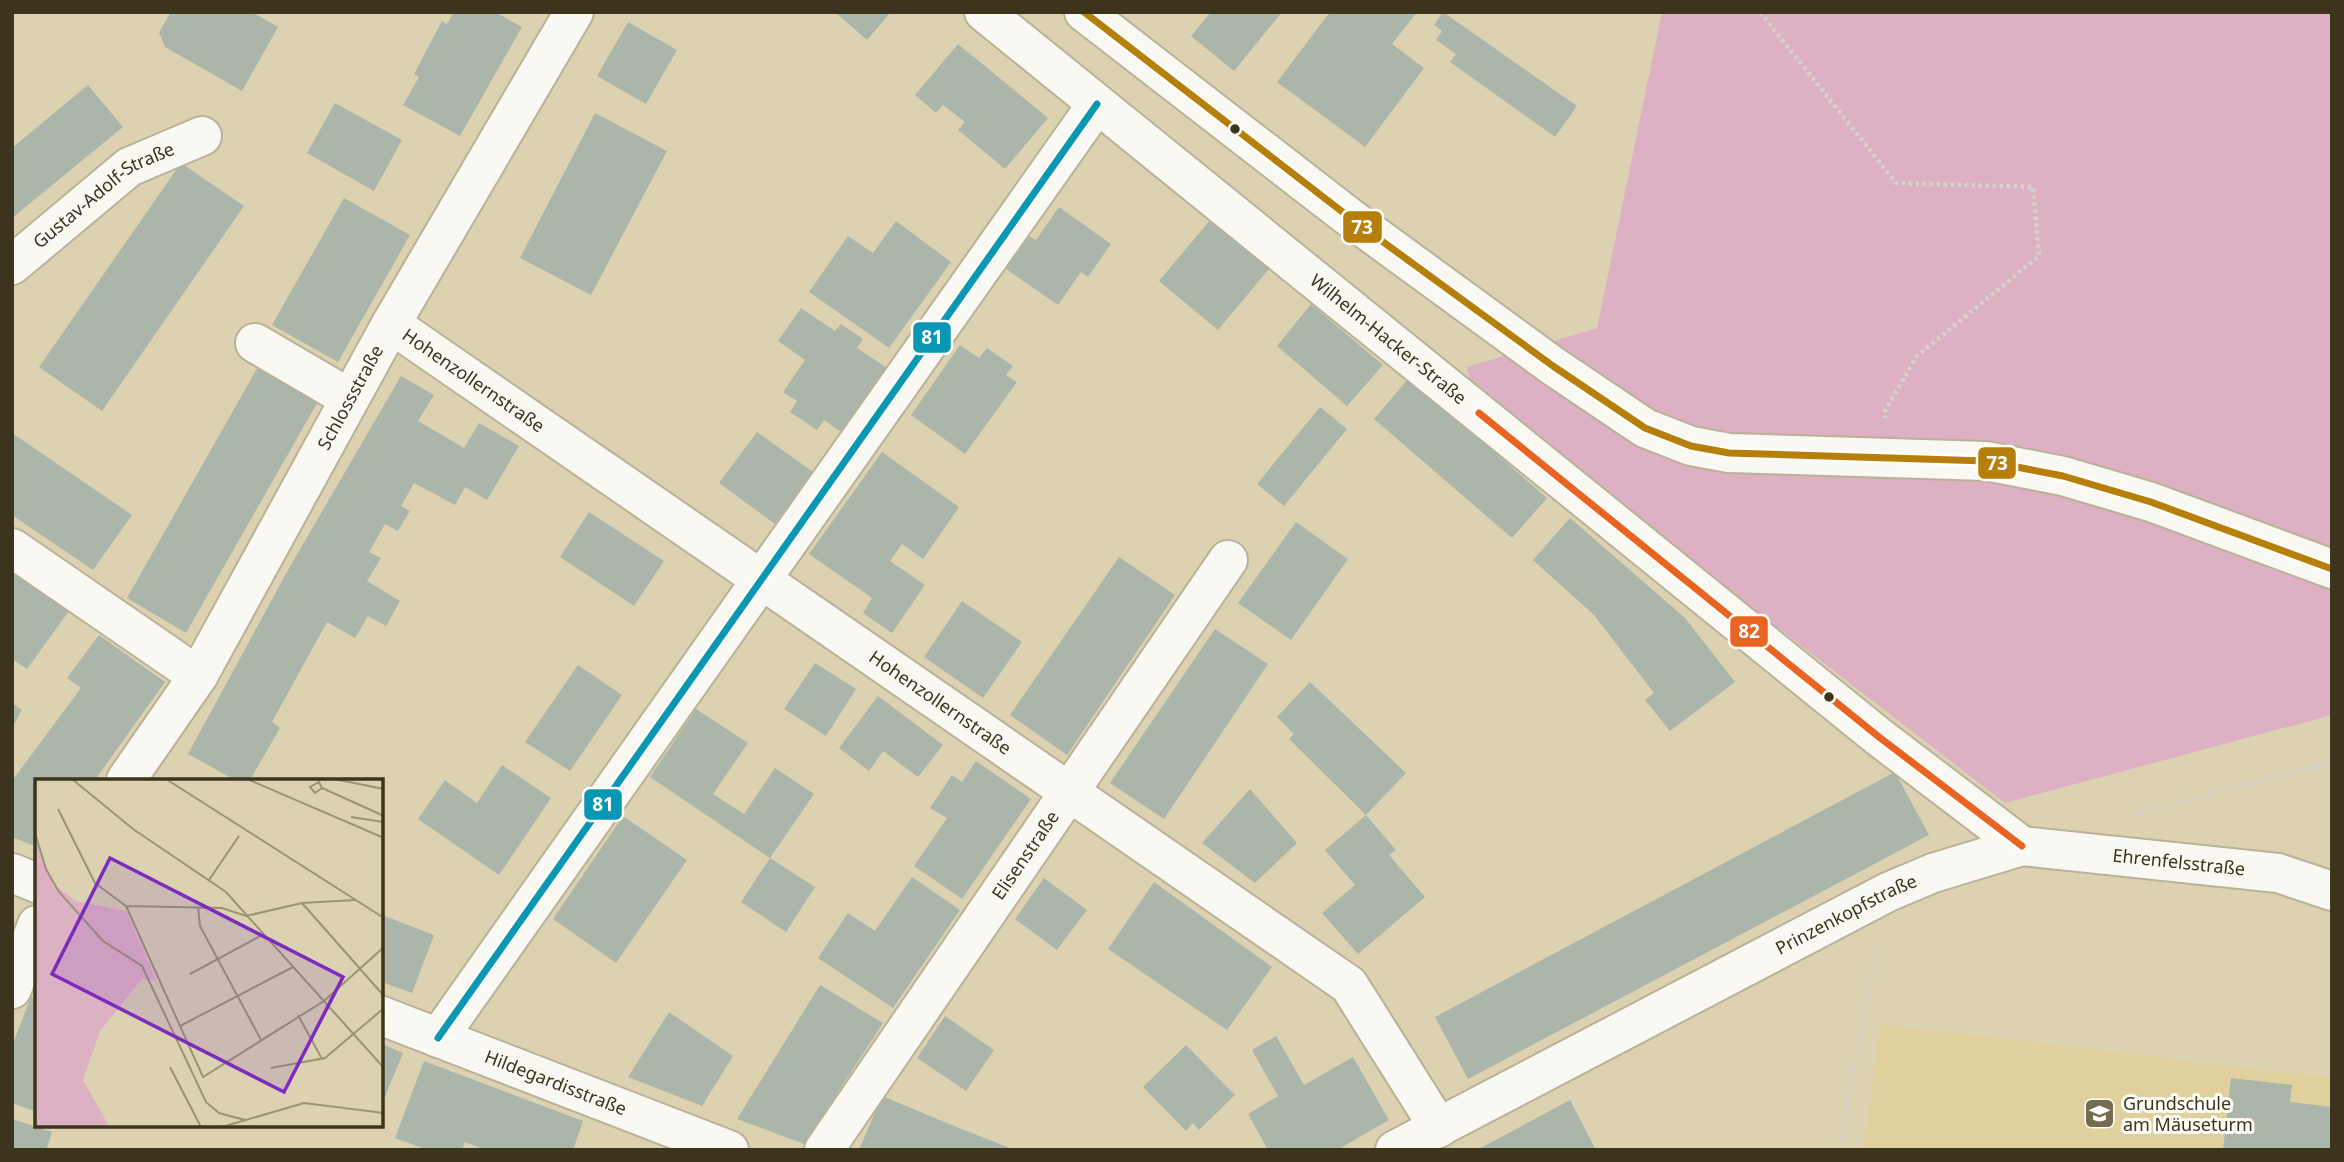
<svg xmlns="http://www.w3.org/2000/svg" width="2344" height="1162" font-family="'Noto Sans',sans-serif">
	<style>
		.built { fill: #e0d09d }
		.green { fill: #ddb1c3 }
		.building { fill: #acb5aa }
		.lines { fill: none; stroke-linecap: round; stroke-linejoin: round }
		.minor-casing { stroke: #b9b198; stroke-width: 42 }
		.path { stroke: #d5d2c8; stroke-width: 4.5; stroke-dasharray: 3.5 3.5; stroke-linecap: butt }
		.minor { stroke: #faf8f3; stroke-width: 38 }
		.bus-1-casing { stroke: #fffdf7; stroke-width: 12 }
		.bus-2-casing { stroke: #fffdf7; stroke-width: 12 }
		.bus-3-casing { stroke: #fffdf7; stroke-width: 12 }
		.bus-1 { stroke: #b67e0a; stroke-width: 7 }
		.bus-2 { stroke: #e96322; stroke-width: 7 }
		.bus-3 { stroke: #0997b3; stroke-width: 7 }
		.bus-dot { fill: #3c341c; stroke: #fffdf7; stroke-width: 2.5 }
		.labels { text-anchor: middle; stroke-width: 6; stroke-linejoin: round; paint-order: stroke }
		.street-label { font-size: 18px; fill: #3c341c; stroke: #fffdf7 }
		.poi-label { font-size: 18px; fill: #3c341c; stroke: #fffdf7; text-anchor: start }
		.inset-road { fill: none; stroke: #9c9376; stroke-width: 2 }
		.view { fill: #7b2cbf; fill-opacity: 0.15; stroke: #7b2cbf; stroke-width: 3.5 }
		.inset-edge { fill: none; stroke: #3c341c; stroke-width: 3.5 }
		.line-badge { stroke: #fffdf7; stroke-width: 2.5 }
		.badge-label { font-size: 19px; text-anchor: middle; font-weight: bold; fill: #fff }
	</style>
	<rect width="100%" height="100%" fill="#dcd2b2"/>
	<path class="built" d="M1880,1024L2332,1078V1150H1864Z"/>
	<path class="green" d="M1662,12H2332V715L2005,803L1471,391L1467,367L1597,328Z"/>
	<path class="building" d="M171,12H252L278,27L242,91L165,47L159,32Z
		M454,12H495L522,27L460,136L403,105L419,77L414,74L442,21L447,24Z
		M835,12H891L867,40Z
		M1211,12H1282L1234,71L1191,36Z
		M1330,12H1417L1392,44L1424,68L1365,147L1277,82Z
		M1443,12L1577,106L1555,137L1450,62L1456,54L1436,40L1442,31L1434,25Z
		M628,22L677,50L646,104L597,76Z
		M958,44L1048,118L1005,169L958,130L965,122L943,105L936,113L915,95Z
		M88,85L123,127L12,218V148Z
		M335,103L402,140L374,191L307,153Z
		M595,113L667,151L591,295L520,258Z
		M181,163L244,206L102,411L39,367Z
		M344,198L410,235L338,362L272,325Z
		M1059,207L1111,244L1088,277L1081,272L1058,305L1006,269L1029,236L1036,240Z
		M1211,219L1269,269L1218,330L1159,281Z
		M896,221L951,262L889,348L809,292L848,236L873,253Z
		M1311,304L1383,365L1347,406L1277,346Z
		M801,308L835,331L841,324L863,339L857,348L887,368L841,432L824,420L817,430L790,412L797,401L783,392L805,360L778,341Z
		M960,345L979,358L987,348L1013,366L1006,375L1017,382L965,454L911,415Z
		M259,365L320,398L186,633L127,598Z
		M401,376L434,395L418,421L464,448L479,423L519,446L487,500L465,487L455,505L414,483L401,506L410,511L398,531L385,524L369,552L381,558L367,581L400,601L386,626L368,616L355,638L327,622L272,722L280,728L250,780H235L188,754L288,570Z
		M1409,378L1547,498L1512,538L1374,419Z
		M1320,407L1347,429L1284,506L1257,484Z
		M757,432L813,472L775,524L719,483Z
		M12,433L132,515L93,570L12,515Z
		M882,452L959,507L923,559L902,544L890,561L925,585L892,633L863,613L872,598L809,554Z
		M589,512L664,561L634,606L560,557Z
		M1570,518L1685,618L1735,682L1670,731L1645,700L1654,693L1594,615L1533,560Z
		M1296,522L1348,559L1291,640L1238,603Z
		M1119,557L1175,595L1067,755L1010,715Z
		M12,570L69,611L27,669L12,659Z
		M962,601L1022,642L983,698L924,657Z
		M1215,629L1268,664L1164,819L1110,783Z
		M99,635L165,682L95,780H37V847L12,837V781L81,688L67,678Z
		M815,663L856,689L826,736L784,709Z
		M578,665L622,695L570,771L525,742Z
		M1310,682L1406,773L1366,815L1289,739L1294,734L1277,717Z
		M878,696L943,745L918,777L883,751L869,771L839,748Z
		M12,703L22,710L12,728Z
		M696,709L748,743L713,794L744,814L775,768L814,794L770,858L650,777Z
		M976,761L1031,799L962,899L914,866L947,818L930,808L952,775L962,782Z
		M502,765L551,798L499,875L418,819L445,780L477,803Z
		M1895,772L1929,835L1468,1079L1435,1017Z
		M1250,789L1297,843L1255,883L1202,843Z
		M1366,815L1396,850L1389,855L1425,897L1358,954L1322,913L1355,885L1325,850Z
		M623,816L687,860L616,963L553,919Z
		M770,858L815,887L786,932L741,902Z
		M912,877L960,910L893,1008L818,958L848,913L875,931Z
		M1044,878L1087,910L1057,950L1015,919Z
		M1154,882L1272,967L1227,1030L1108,949Z
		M382,915L434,935L412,993L382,982Z
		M820,985L883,1023L804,1144L737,1119Z
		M31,997L37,999V1112L12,1103V1046Z
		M669,1012L733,1056L702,1106L628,1077Z
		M945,1016L994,1050L966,1091L917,1058Z
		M1276,1036L1304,1085L1353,1057L1389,1120L1337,1150H1268L1248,1114L1278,1096L1252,1050Z
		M382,1044L403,1053L382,1104Z
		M1186,1045L1235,1095L1199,1130L1193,1123L1186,1131L1143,1087Z
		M424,1061L583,1121L573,1150H485L465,1142L462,1150H428L395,1138Z
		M2231,1078L2292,1085L2290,1102L2332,1107V1150H2223Z
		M882,1096L959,1128L1015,1150H859Z
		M1570,1100L1596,1150H1477Z
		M12,1119L52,1132L46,1150H12Z"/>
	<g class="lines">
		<defs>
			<g id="minor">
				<path id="s1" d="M984,12L1879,737L2022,846"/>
				<path d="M1084,12L1349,217L1553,366L1645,428L1691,446L1729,453L1986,461L2063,476L2151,502L2332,569"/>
				<path id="s2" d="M12,265L129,167L202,136"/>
				<path id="s3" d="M391,324L1349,985L1439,1128"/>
				<path d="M255,343L349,398"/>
				<path d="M12,548L198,676"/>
				<path id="s4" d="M126,780L198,676L391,324L574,12"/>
				<path d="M12,873L37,883"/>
				<path d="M12,989L37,925"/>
				<path id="s5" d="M382,1016L729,1150"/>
				<path d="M438,1038L1097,104"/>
				<path id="s6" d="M824,1150L1228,560"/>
				<path id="s7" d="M1395,1150L1888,892L1933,873L2022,846L2278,873L2332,891"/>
			</g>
		</defs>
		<use href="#minor" class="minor-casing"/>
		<path class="path" d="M1760,12L1896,183L2033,187L2039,256L1917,356L1885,411V418
			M2133,815L2332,762
			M1839,1150L1877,945"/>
		<use href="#minor" class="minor"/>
		<defs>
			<path id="bus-1" d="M1084,12L1349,217L1553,366L1645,428L1691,446L1729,453L1986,461L2063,476L2151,502L2332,569"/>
			<path id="bus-2" d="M1479,413L1879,737L2022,846"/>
			<path id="bus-3" d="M438,1038L1097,104"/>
		</defs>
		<use href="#bus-1" class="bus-1-casing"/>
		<use href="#bus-2" class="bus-2-casing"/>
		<use href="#bus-3" class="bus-3-casing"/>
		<use href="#bus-1" class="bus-1"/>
		<use href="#bus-2" class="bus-2"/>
		<use href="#bus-3" class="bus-3"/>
	</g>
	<defs>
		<symbol id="school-square" viewBox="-11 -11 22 22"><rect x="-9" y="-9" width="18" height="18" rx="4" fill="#746b50" stroke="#fffdf7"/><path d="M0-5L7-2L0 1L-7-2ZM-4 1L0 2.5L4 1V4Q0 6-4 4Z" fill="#fff"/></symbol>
	</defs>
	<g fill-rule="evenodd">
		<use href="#school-square" x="2082" y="1096" width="35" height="35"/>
	</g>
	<g class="bus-dot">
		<circle cx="1235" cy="129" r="6"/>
		<circle cx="1829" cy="697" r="6"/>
	</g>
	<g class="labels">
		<g class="street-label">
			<text dy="6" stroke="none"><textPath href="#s2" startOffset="116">Gustav-Adolf-Straße</textPath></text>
			<text dy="6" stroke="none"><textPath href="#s1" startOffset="520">Wilhelm-Hacker-Straße</textPath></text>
			<text dy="6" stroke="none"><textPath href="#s3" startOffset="100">Hohenzollernstraße</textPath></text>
			<text dy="6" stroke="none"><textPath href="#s4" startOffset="444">Schlossstraße</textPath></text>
			<text dy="6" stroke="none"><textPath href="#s3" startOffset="667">Hohenzollernstraße</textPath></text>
			<text dy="6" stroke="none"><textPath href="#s6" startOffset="357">Elisenstraße</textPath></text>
			<text dy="6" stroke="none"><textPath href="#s7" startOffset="856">Ehrenfelsstraße</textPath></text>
			<text dy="6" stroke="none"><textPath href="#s7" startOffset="509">Prinzenkopfstraße</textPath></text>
			<text dy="6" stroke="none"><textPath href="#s5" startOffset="186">Hildegardisstraße</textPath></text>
		</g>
		<g class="poi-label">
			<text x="2123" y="1110">Grundschule<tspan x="2123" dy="21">am Mäuseturm</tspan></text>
		</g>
	</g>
	<g transform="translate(35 779)">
		<rect width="348" height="348" fill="#dcd2b2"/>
		<path d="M0,59L18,105L41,122L91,132L122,202L107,200L65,252L48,301L74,347L70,348H0Z" fill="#ddb1c3"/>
		<path class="inset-road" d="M37,0L98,50L191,113L349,289M131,0L349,139M212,0L349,59M299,0L349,10M287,9L280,14L275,8L284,3L287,9L349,37M23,30L60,104L91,127L187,129L211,137L267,124L320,121M316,38L349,43M0,54L11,90L24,113L68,162L107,187L171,323L184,334L210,341M174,101L204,57M267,124L349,217M91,127L168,298L289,222L349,168M163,128L165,147L226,261M155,195L229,155M263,236L287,280M145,247L258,188M135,288L166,348M236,289L290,279L349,229M187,348L269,324L349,334"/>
		<path class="view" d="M75,79L308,198L249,313L17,195Z"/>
		<rect width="348" height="348" class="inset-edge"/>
	</g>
	<g class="line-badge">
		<rect x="1342" y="210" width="41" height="34" rx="7" fill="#b67e0a"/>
		<rect x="912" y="321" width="40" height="33" rx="7" fill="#0997b3"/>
		<rect x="1977" y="446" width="40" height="34" rx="7" fill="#b67e0a"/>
		<rect x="1729" y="615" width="40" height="33" rx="7" fill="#e96322"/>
		<rect x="583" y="788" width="40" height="33" rx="7" fill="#0997b3"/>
	</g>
	<g class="badge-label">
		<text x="1362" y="234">73</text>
		<text x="932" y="344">81</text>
		<text x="1997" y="470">73</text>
		<text x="1749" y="638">82</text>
		<text x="603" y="811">81</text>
	</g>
	<rect width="2344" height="1162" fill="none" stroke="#3c341c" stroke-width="28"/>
</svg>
